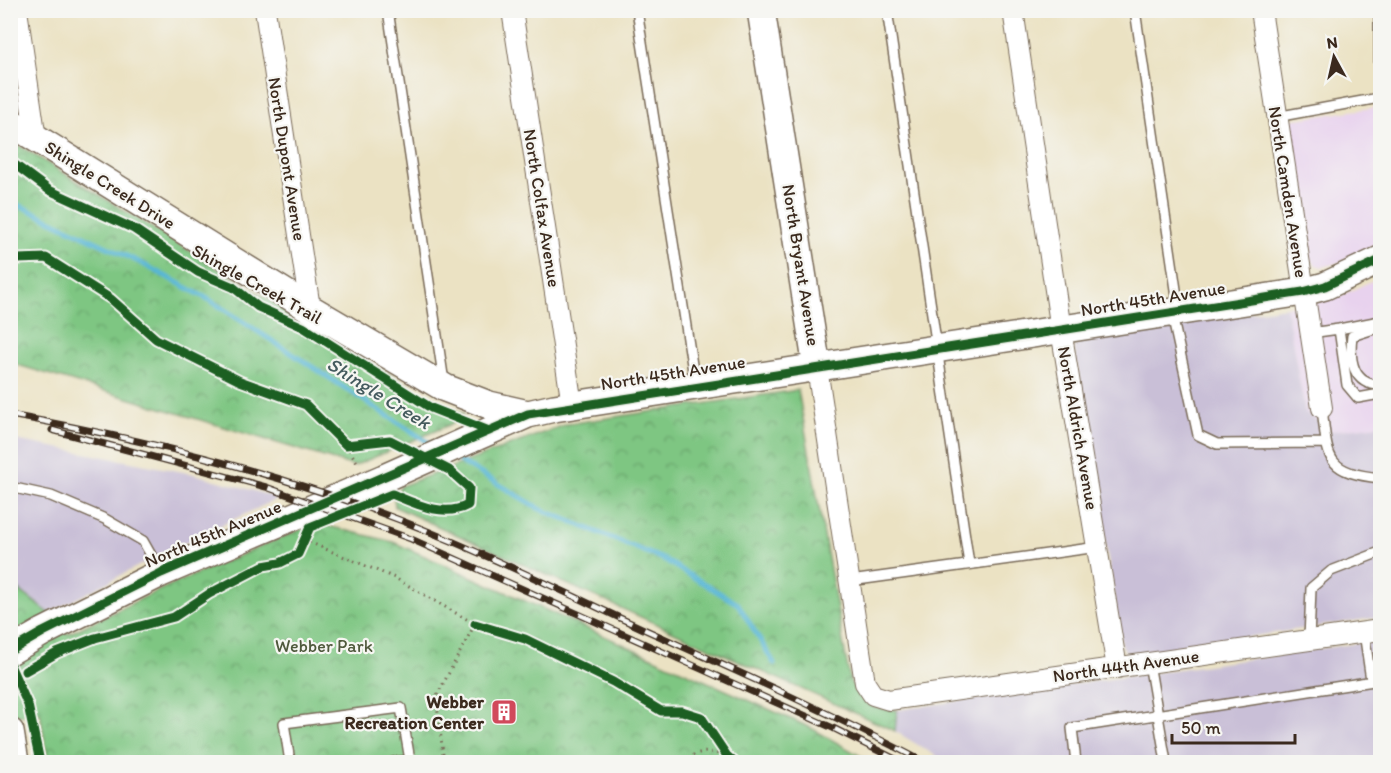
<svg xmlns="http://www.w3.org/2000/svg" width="1391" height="773" font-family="Itim,sans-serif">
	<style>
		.built { fill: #e8d2ee }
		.industrial { fill: #c9bfd7 }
		.park { fill: url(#park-crowns); stroke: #5c7850; stroke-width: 1.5 }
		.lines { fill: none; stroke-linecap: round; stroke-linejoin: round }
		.stream { stroke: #57b6d5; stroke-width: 5 }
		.lane-casing { stroke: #796a58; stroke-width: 12 }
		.street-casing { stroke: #796a58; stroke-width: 22 }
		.secondary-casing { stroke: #796a58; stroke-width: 30 }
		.path { stroke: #796a58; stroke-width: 3; stroke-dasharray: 1.5 4.5; stroke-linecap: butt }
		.lane { stroke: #fff; stroke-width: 9 }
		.street { stroke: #fff; stroke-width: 20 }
		.secondary { stroke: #fff; stroke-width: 27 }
		.rail-casing { stroke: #3b2a1e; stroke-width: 7 }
		.rail { stroke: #f6f6f2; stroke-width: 4.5; stroke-dasharray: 14; stroke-linecap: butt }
		.secondary-bridge-casing { stroke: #796a58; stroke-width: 30; stroke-linecap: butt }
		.secondary-bridge { stroke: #fff; stroke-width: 27 }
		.cycleway-casing { stroke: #f6f6f2; stroke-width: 13 }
		.cycleway { stroke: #1b5e20; stroke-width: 9 }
		.labels { text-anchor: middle; stroke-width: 4.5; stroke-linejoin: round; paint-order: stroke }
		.street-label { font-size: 18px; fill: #3b2a1e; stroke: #f6f6f2 }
		.park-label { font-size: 18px; fill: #4f593c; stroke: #f6f6f2 }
		.poi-label { font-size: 18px; font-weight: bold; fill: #3b2a1e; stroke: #f6f6f2; text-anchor: end }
		.water-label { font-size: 20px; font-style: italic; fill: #455b5e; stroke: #f6f6f2 }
	</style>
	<defs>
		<pattern id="park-crowns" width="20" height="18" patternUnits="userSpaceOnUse" patternTransform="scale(1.5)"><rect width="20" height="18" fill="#7ec682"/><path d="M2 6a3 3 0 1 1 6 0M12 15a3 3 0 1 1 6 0" fill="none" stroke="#68a16a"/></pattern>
	</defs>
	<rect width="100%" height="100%" fill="#f6f6f2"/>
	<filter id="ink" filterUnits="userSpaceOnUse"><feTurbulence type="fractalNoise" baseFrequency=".0167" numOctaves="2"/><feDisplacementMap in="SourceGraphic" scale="12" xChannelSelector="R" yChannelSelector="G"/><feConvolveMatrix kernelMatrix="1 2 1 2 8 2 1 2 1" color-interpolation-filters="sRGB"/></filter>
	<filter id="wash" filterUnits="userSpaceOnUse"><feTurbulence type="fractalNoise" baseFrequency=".008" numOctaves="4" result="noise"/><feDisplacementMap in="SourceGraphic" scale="24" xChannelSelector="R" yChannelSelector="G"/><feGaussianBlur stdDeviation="1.35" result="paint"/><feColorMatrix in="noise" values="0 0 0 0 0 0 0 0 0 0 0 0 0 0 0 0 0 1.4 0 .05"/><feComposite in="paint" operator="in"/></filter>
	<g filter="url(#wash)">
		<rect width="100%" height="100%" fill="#ebe2c3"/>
		<path class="built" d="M1380,107V244L1338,263L1322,267L1316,265L1309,257L1289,120Z
			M1380,277V425L1332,431L1305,412L1286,307L1342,295Z"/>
		<path class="industrial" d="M1286,307L1305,412L1332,431L1380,425V617L1128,655L1122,647L1074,345L1080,339Z
			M10,439L194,474L279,498L165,552L49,613L11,583Z
			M1380,640V762H946L895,731L897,710Z"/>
		<path class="park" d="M10,140L431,400L464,414L451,424L354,466L11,363Z
			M798,390L850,681C864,705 868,709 897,710L895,731L395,507L394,497L401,486L567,424Z
			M316,523L393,542L811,728L871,762H48L40,712L11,717L10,583L49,613L68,634L164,588Z"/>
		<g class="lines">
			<path class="stream" d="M10,201L139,262L208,299L434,446
				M453,457L540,509L663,559L738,604L774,663"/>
		</g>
	</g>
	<g filter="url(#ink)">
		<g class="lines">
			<defs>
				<path id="lane" d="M388,10L444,382
					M637,10L695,384
					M887,10L969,564
					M1135,10L1179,310
					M1276,117L1379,98V10
					M1172,315L1198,435L1217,444L1326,443
					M1380,321L1339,329L1347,385L1358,398L1380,394
					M1380,327L1352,336C1349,360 1353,385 1380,385
					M1310,333L1339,329
					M1322,408C1328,458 1324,472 1380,478
					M10,487L51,496L105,519L143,541L160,571
					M850,581L1098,547
					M1364,632L1371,680
					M1309,640L1311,588L1331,571L1380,552
					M1149,663L1166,762
					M290,762L284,723L401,708L410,760L393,762
					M1076,762L1072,728L1380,680"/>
				<path id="street" d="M17,10L36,139
					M265,10L310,308
					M512,10L572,405
					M1013,10L1061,330L1117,668
					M1261,10L1322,408
					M817,368L865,683L873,695L889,700L1380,630"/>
				<path id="secondary" d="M761,10L817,368
					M10,122L314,311L445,388L489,405L528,414
					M469,440L528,414L554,408L1303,292L1325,286L1380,260
					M10,651L43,632L161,573L384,478
					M10,732L15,762"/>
			</defs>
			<use href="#lane" class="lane-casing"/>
			<use href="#street" class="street-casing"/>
			<use href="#secondary" class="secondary-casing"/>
			<path class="path" d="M10,255L18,259L46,258L111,299L156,339L240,381L306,405L346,445L390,440L402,446
				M346,445L359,465
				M395,496C419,505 445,518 468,505L469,488L450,471
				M304,540L395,578L475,624L436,697L443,754
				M25,671L57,653L95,638L174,617L209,594L263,566L280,563L298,554L307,535
				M683,762C697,749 710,751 727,756"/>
			<use href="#lane" class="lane"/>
			<use href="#street" class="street"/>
			<use href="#secondary" class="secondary"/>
			<defs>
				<path id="rail" d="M10,415C133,437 255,467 373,510C467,544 557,589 648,631C741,673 834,715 924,762
					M52,430L266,487L411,539L833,728L901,762"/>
			</defs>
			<use href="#rail" class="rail-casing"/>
			<use href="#rail" class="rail"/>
			<defs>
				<path id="secondary-bridge" d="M384,478L469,440"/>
			</defs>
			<use href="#secondary-bridge" class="secondary-bridge-casing"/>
			<use href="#secondary-bridge" class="secondary-bridge"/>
			<defs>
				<path id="cycleway" d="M10,161L49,190L134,229L198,272L233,287L258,307L303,327L431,408L489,431
					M10,255L18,259L46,258L111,299L156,339L240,381L306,405L346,445L390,440L449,470L469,488L468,505C444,518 416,504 392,494L310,527L298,554L280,563L263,566L209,594L174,617L95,638L57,653L25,671
					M475,624L525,639L613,682L661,711H682L701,717L727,756L734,762
					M10,651L43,632L161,573L528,414L1303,292L1325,286L1380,260
					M10,665L28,705L40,762"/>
			</defs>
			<use href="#cycleway" class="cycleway-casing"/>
			<use href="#cycleway" class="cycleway"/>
		</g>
	</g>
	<defs>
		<symbol id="building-square" viewBox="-11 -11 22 22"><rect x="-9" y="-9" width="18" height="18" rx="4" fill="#d1495b" stroke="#f6f6f2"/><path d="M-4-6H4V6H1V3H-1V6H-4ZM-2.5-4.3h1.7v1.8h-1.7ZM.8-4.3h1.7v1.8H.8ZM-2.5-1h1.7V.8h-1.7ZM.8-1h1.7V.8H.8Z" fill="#fff"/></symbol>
	</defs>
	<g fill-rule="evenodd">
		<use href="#building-square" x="489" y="697" width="30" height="30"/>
	</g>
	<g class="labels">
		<g class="street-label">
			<text transform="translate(287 159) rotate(81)" y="6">North Dupont Avenue</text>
			<text transform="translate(110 185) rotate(32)" y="6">Shingle Creek Drive</text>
			<text transform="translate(1288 192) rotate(81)" y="6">North Camden Avenue</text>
			<text transform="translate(542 208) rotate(81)" y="6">North Colfax Avenue</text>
			<text transform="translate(801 265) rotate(81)" y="6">North Bryant Avenue</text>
			<text transform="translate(257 284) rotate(29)" y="6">Shingle Creek Trail</text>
			<text transform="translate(1153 299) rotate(-9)" y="6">North 45th Avenue</text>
			<text transform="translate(673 373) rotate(-9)" y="6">North 45th Avenue</text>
			<text transform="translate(1078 428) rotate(80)" y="6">North Aldrich Avenue</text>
			<text transform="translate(213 534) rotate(-23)" y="6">North 45th Avenue</text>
			<text transform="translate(1126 666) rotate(-8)" y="6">North 44th Avenue</text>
		</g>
		<g class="park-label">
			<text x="324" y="652">Webber Park</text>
		</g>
		<g class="poi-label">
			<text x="484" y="708">Webber<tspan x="484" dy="21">Recreation Center</tspan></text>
		</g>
		<g class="water-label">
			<text transform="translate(379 393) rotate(32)" y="7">Shingle Creek</text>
		</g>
	</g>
	<rect width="1391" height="773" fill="none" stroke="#f6f6f2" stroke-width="36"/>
	<g transform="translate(1334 57) rotate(352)" stroke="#f6f6f2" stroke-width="4.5" paint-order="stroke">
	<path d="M0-4.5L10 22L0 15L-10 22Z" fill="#3b2a1e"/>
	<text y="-9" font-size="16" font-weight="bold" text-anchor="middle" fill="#3b2a1e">N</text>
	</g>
	<path d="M1172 734v9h123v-9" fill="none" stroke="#3b2a1e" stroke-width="3"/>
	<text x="1181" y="734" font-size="18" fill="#3b2a1e" stroke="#f6f6f2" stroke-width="4.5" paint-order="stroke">50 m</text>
</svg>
